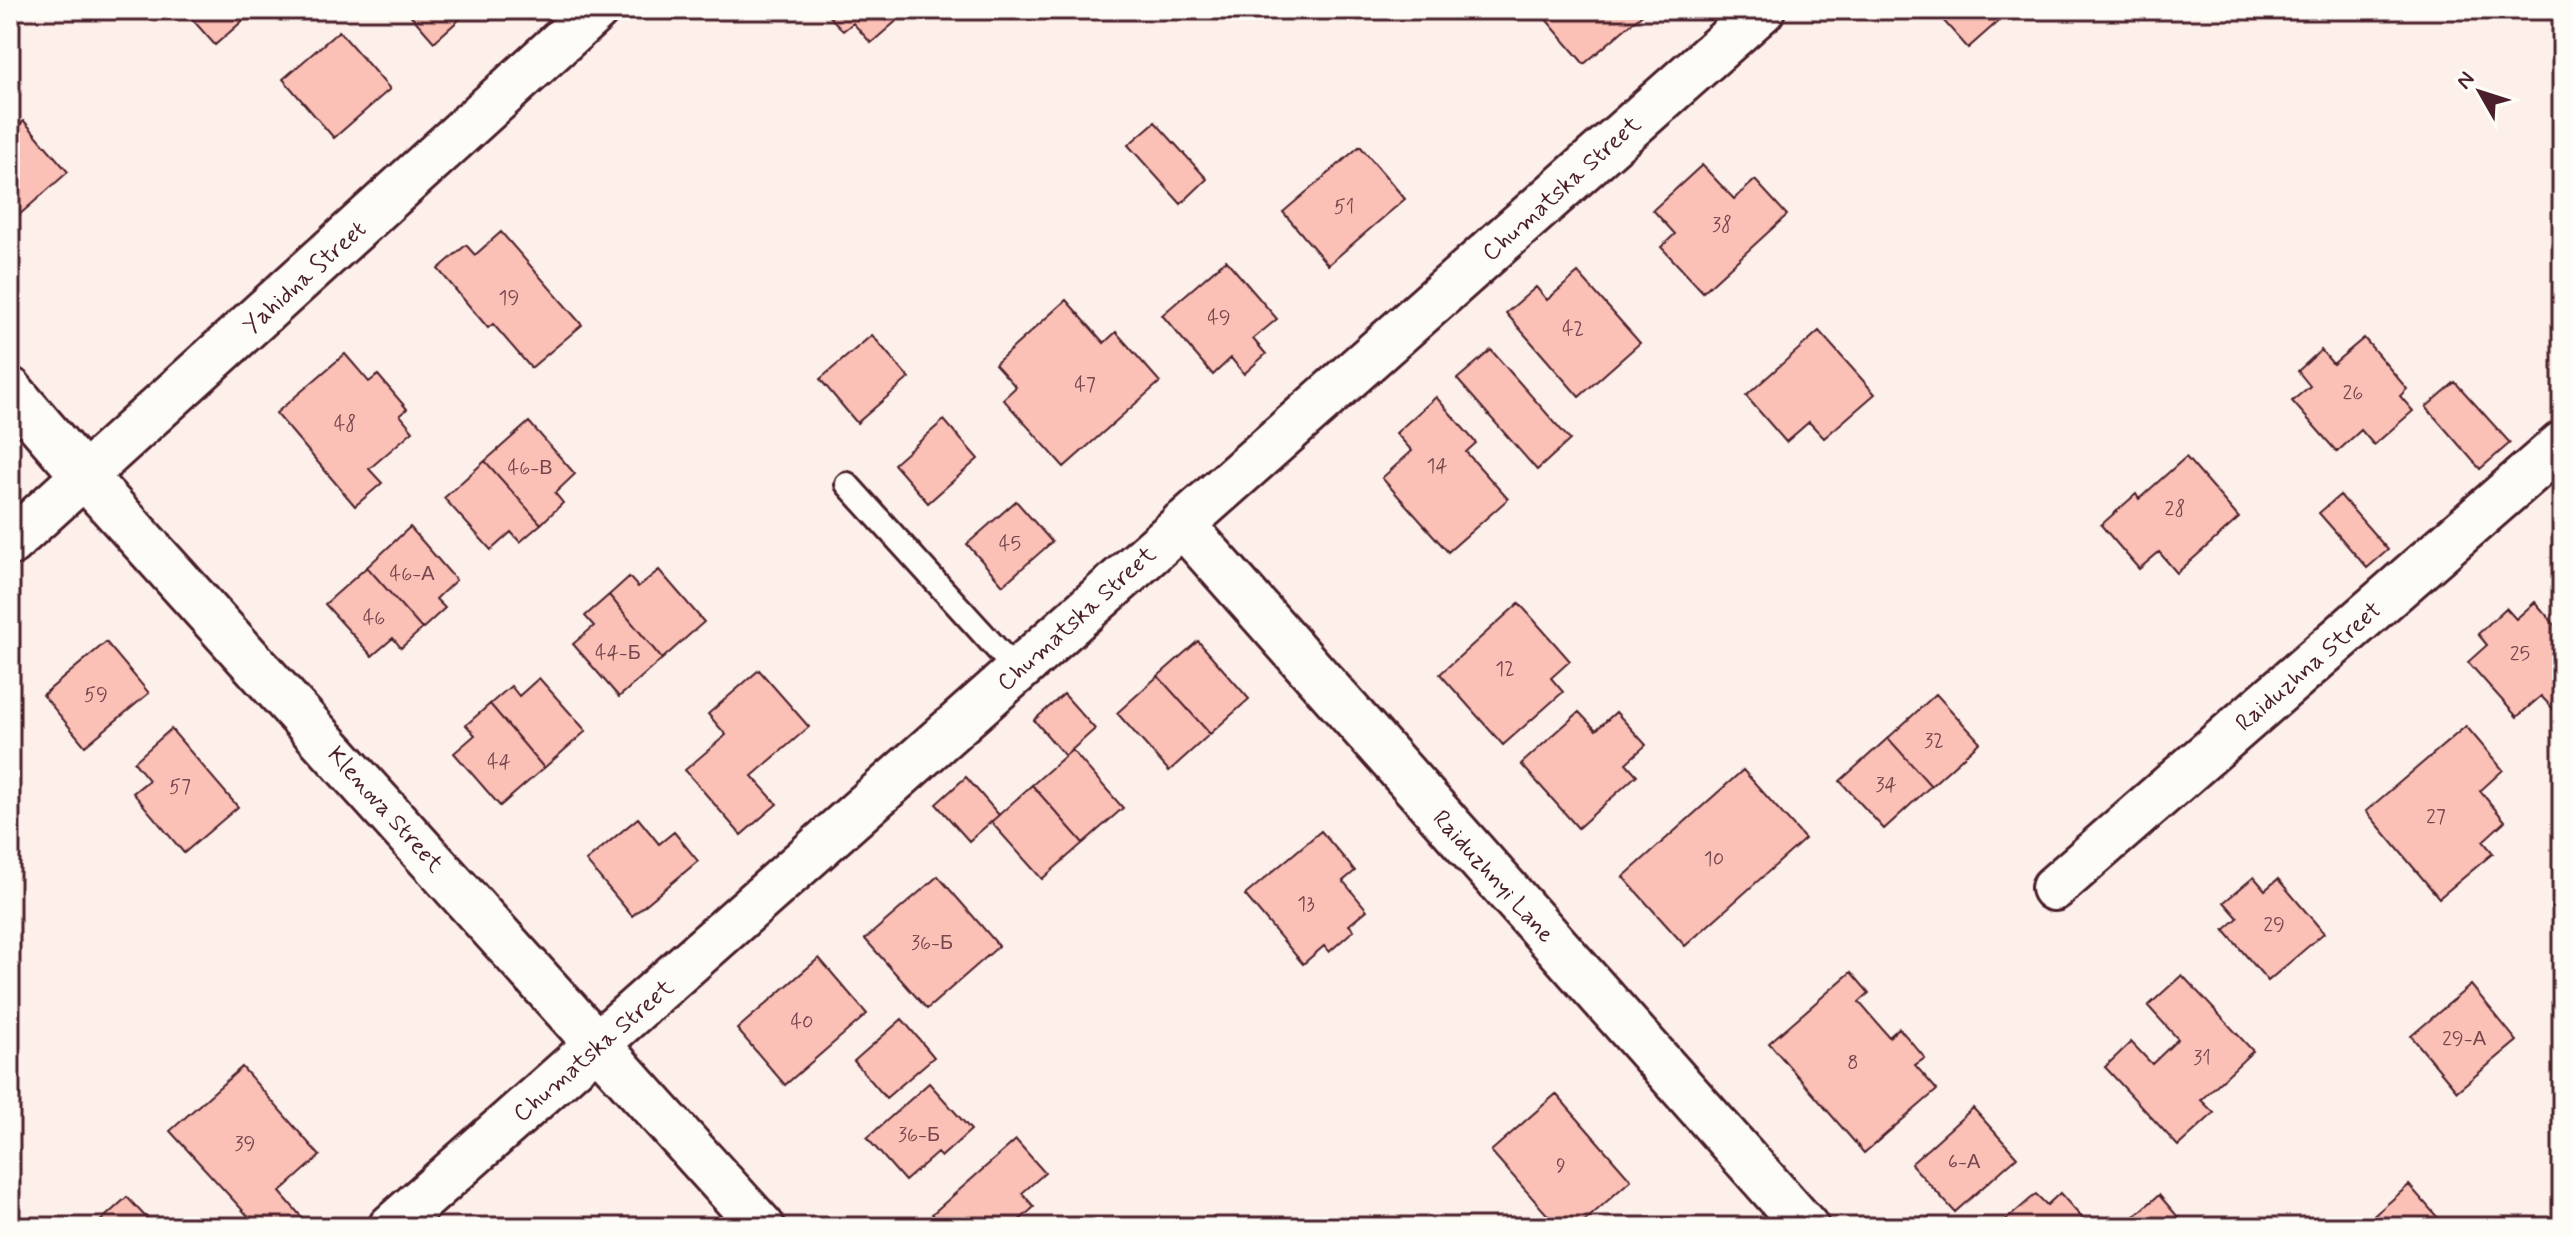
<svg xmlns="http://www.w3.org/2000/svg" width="2572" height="1237" font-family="Mynerve,sans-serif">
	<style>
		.building { fill: #fbc0b6; stroke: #4a1f2b; stroke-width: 2 }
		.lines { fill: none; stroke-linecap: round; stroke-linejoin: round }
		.service-casing { stroke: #4a1f2b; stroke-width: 28 }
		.minor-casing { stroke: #4a1f2b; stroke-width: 50 }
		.service { stroke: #fdfcf7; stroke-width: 22 }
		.minor { stroke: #fdfcf7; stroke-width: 44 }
		.labels { text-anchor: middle; stroke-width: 6; stroke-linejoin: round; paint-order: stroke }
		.number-label { font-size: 20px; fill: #76474e }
		.street-label { font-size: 24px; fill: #4a1f2b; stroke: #fdfcf7 }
	</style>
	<rect width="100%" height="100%" fill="#fdf0ea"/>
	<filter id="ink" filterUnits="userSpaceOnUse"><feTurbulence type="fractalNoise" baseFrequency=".0125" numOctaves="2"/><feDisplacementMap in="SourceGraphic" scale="16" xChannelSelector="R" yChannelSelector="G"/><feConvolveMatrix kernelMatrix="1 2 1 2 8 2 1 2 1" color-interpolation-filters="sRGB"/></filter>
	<g filter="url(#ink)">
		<path class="building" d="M184,10H255L215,45Z
			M406,10H470L434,42Z
			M824,10H909L871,43L853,23L843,31Z
			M1538,10H1647L1584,64Z
			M1934,10H2011L1968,48Z
			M339,31L390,89L334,138L283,79Z
			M24,121L68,172L10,223V133Z
			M1155,122L1207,179L1181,204L1128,145Z
			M1360,146L1405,199L1328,265L1283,212Z
			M1702,165L1734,199L1755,180L1787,215L1703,292L1661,247L1675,234L1653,210Z
			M501,232L582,325L531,368L493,324L488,328L438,269L466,245L475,255Z
			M1226,260L1277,319L1253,339L1266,354L1244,374L1231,358L1213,375L1162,315Z
			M1578,273L1640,343L1579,397L1506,313L1536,287L1547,300Z
			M1066,300L1104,343L1116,332L1160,382L1064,467L1003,399L1016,387L995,364Z
			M1819,331L1875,394L1824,438L1809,422L1786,442L1746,396Z
			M872,335L909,378L857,423L820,379Z
			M2364,338L2407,389L2400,396L2413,411L2374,445L2361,430L2337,452L2292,401L2310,386L2298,371L2321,350L2333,364Z
			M1491,350L1570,440L1537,470L1457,379Z
			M345,354L369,382L378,375L407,409L400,415L413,431L369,469L382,483L355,506L276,413Z
			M2455,382L2510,443L2480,469L2426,407Z
			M1436,397L1476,443L1466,452L1508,499L1448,552L1382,478L1412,451L1396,433Z
			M944,420L978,459L928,503L894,464Z
			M529,422L575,474L555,493L563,503L541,524L485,461Z
			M2186,457L2239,518L2177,573L2159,552L2139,569L2101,525L2136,494L2139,499Z
			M485,461L541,524L520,542L511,532L491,550L444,498Z
			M2340,495L2388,550L2367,568L2319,513Z
			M1016,501L1052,542L1003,585L967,544Z
			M410,527L456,580L436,599L445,608L422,629L367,567Z
			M367,567L422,629L401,648L393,638L372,656L325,604Z
			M659,570L704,622L662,659L609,595L629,577L638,587Z
			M609,595L662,659L619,697L573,644L594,626L585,616Z
			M2535,602L2562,633V708L2557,713L2541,696L2517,717L2468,662L2487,645L2478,634L2506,608L2516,619Z
			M1519,603L1570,661L1551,678L1563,692L1503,745L1440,674Z
			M1198,641L1249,699L1210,734L1158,676Z
			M106,642L149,693L85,746L43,695Z
			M759,670L809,727L752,776L777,804L741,835L685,770L726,735L708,714Z
			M1158,676L1210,734L1169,771L1117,713Z
			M539,678L586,731L544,768L490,704L511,686L519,696Z
			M1064,694L1095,729L1065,756L1034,720Z
			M1936,694L1980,742L1931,786L1888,738Z
			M490,704L544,768L500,806L454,753L475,735L466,725Z
			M1579,712L1596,730L1616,712L1646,745L1626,763L1637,775L1578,828L1521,764Z
			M2466,726L2503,770L2480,791L2505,821L2483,841L2493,853L2439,898L2366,811Z
			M171,729L238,807L184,853L133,793L149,780L134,762Z
			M1888,738L1931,786L1884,829L1840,781Z
			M1072,750L1123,808L1083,843L1032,785Z
			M1743,770L1805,839L1685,946L1623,877Z
			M966,777L999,815L969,841L936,804Z
			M1032,785L1083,843L1042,879L991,822Z
			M638,818L659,844L674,832L698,861L632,916L586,861Z
			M1321,831L1355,871L1343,881L1367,910L1349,925L1354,930L1329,952L1324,946L1303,964L1245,895Z
			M938,876L999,946L927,1009L865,939Z
			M2254,877L2265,890L2278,879L2324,933L2268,981L2224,930L2238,918L2224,902Z
			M819,958L867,1014L785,1085L737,1029Z
			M1851,972L1869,993L1859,1002L1889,1037L1899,1028L1925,1058L1915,1065L1937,1090L1864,1153L1769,1043Z
			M2182,975L2253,1051L2201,1100L2214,1113L2178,1146L2105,1067L2131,1042L2152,1064L2178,1039L2148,1006Z
			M2471,985L2517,1041L2457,1091L2411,1036Z
			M902,1019L934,1057L886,1098L854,1061Z
			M242,1067L320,1156L280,1192L305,1221L299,1227H258L170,1131Z
			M929,1083L971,1130L941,1157L937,1153L905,1181L867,1138Z
			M1556,1094L1631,1180L1578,1227H1558L1491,1151Z
			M1973,1108L2017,1157L1955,1212L1911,1164Z
			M1016,1140L1045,1173L1022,1193L1034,1207L1012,1227H944L932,1214Z
			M2409,1185L2446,1227H2376L2369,1220Z
			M2060,1193L2090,1227H1998L2036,1194L2047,1205Z
			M2159,1195L2178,1217L2167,1227H2134L2129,1221Z
			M127,1197L155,1227H98L96,1225Z"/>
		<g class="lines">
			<defs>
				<path id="service" d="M847,484L1017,671"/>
				<path id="minor" d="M10,390L85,477L762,1227
					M1182,524L1806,1227
					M10,543L596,10
					M2054,888L2562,444
					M391,1227L1762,10"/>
			</defs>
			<use href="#service" class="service-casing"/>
			<use href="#minor" class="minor-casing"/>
			<use href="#service" class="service"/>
			<use href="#minor" class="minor"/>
		</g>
	</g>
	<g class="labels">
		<g class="number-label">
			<text x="1344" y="213">51</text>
			<text x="1722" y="231">38</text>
			<text x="509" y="304">19</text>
			<text x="1219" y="324">49</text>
			<text x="1573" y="335">42</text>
			<text x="1085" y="391">47</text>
			<text x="2353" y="399">26</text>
			<text x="345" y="430">48</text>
			<text x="1437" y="472">14</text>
			<text x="530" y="474">46-В</text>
			<text x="2175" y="515">28</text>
			<text x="1010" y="550">45</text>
			<text x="412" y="580">46-А</text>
			<text x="374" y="624">46</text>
			<text x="618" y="659">44-Б</text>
			<text x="2520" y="660">25</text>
			<text x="1505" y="675">12</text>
			<text x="96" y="701">59</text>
			<text x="1934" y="747">32</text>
			<text x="499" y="768">44</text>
			<text x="1886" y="791">34</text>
			<text x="180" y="793">57</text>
			<text x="2436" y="823">27</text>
			<text x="1714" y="865">10</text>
			<text x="1306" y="910">13</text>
			<text x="2274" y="931">29</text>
			<text x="932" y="949">36-Б</text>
			<text x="802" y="1028">40</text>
			<text x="2464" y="1045">29-А</text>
			<text x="2202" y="1064">31</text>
			<text x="1853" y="1069">8</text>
			<text x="919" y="1141">36-Б</text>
			<text x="245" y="1150">39</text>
			<text x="1964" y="1168">6-А</text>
			<text x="1561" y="1172">9</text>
		</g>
		<g class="street-label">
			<text transform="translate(1561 188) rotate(-42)" y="8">Chumatska Street</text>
			<text transform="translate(304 277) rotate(-42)" y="8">Yahidna Street</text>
			<text transform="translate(1076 618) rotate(-42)" y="8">Chumatska Street</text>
			<text transform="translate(2308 666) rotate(-41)" y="8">Raiduzhna Street</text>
			<text transform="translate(386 809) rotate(48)" y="8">Klenova Street</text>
			<text transform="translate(1494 876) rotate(48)" y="8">Raiduzhnyi Lane</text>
			<text transform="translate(593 1050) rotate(-41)" y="8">Chumatska Street</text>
		</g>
	</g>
	<rect width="2572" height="1237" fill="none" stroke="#fdfcf7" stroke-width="40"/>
	<rect x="20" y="20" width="2532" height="1197" fill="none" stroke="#4a1f2b" stroke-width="3" filter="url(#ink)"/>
	<g transform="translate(2480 92) rotate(309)" stroke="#fdfcf7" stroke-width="6" paint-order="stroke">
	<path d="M0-6L14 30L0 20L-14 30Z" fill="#4a1f2b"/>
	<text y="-12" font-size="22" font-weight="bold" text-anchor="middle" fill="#4a1f2b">N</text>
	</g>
</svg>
